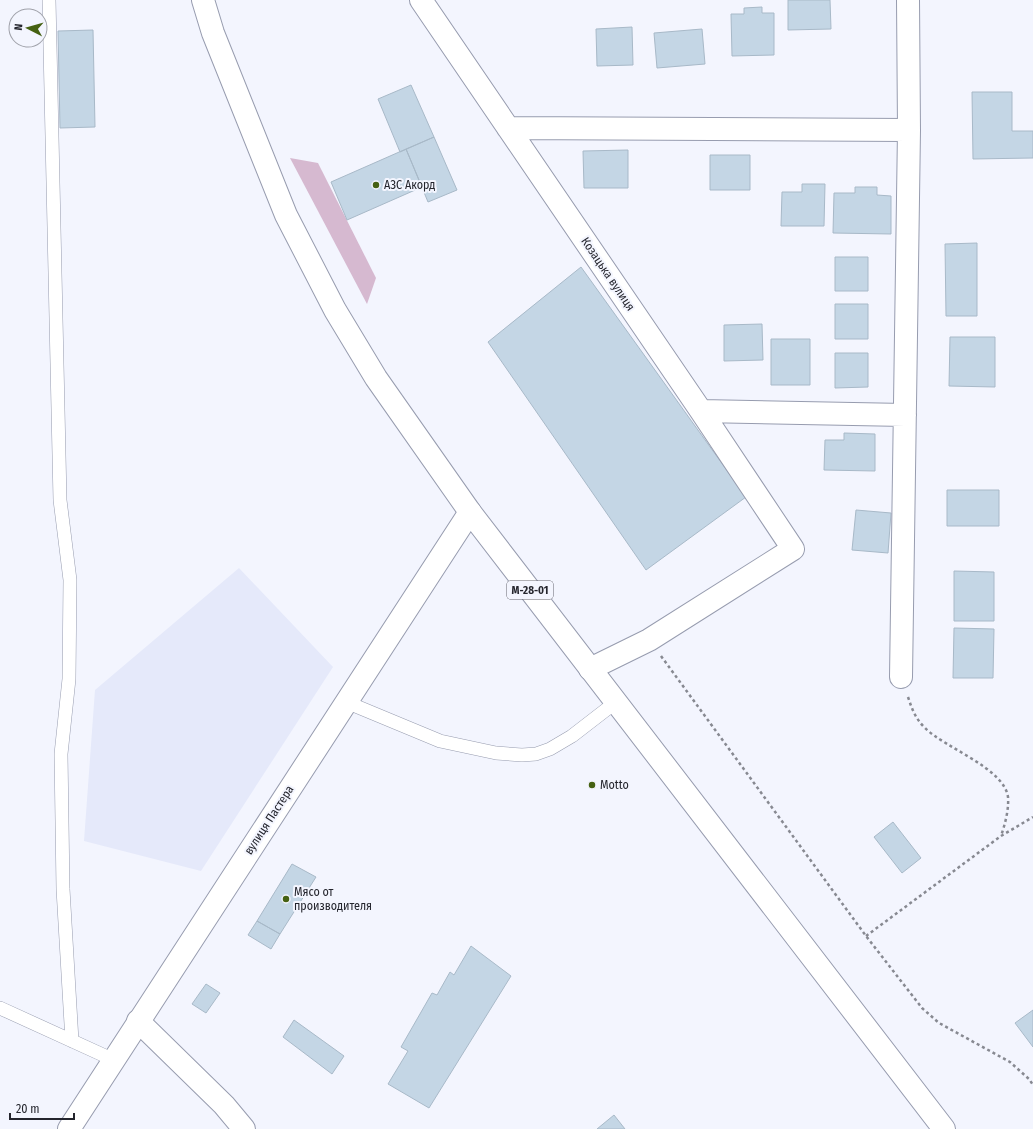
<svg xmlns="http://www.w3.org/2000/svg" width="1033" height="1129" font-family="'Fira Sans Condensed',sans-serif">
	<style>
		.built { fill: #e5e9fa }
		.green { fill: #d6b9d0 }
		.building { fill: #c4d6e5; stroke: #a8b9c8 }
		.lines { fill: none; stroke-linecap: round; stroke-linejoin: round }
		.service-casing { stroke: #979caf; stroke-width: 14 }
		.minor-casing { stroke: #979caf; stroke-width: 24 }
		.tertiary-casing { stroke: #979caf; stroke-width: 24 }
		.trunk-casing { stroke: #979caf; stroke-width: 24 }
		.path { stroke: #878991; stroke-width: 2.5; stroke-dasharray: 3 3; stroke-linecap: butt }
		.service { stroke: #fff; stroke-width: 13 }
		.minor { stroke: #fff; stroke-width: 22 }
		.tertiary { stroke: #fff; stroke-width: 22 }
		.trunk { stroke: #fff; stroke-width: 22 }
		.poi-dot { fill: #456112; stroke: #f3f5fe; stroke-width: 1.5 }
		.labels { text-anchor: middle; stroke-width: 4; stroke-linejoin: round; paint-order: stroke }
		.shield { fill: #f3f5fe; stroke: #62636c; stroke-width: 1 }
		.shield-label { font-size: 11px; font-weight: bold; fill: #24252d }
		.poi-label { font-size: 12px; fill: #24252d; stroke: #f3f5fe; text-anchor: start }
		.street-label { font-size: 12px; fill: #24252d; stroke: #f3f5fe }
	</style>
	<rect width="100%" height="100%" fill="#f3f5fe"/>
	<path class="built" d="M239,568L333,667L201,871L84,841L95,690Z"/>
	<path class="green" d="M290,158L318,163L376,278L367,304Z"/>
	<path class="building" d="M788,0H830L831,29L788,30Z
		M762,7V13H774V55L732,56L731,14H744V8Z
		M632,27L633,65L597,66L596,29Z
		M702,29L705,64L657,68L654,33Z
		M93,30L95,127L60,128L58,31Z
		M411,85L434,137L400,152L378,99Z
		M972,92H1012V131H1033V158L973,159Z
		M434,137L457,190L428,202L406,149Z
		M406,149L422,187L347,220L331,182Z
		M628,150V188H584L583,151Z
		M710,155H750V190H710Z
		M802,184H825L824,226H781L782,192H802Z
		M855,187H877V195L891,196V234L833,233L834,193H855Z
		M977,243V316H946L945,244Z
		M835,257H868V291H835Z
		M581,267L746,497L646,570L488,342Z
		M835,304H868V339H835Z
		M762,324L763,360L724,361V325Z
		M950,337H995V387L949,386Z
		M771,339H810V385H771Z
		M835,353H868V387L835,388Z
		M844,433L875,434V471L824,470L825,440H844Z
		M947,490H999V526H947Z
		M856,510L891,513L888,553L852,550Z
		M954,571L994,572V621H954Z
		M954,628L994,629L993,678H953Z
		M893,822L921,858L902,873L874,837Z
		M292,864L316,877L280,934L257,921Z
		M257,921L280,934L271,949L248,935Z
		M471,946L511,976L429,1108L388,1084L408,1051L401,1047L432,993L437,995L450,972L454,975Z
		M206,984L220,993L206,1013L192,1004Z
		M1033,1010V1047L1015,1023Z
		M294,1020L344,1056L332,1074L283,1037Z
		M614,1115L625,1129H597Z"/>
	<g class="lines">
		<defs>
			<path id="service" d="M49,0L60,500L70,580L69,679L61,754L63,889L72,1041
				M346,702L440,741L496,753L522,755L536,754L550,749L572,736L616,702
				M0,1008L114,1060"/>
			<path id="minor" d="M421,0L701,411L793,549L649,640L590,669
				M508,128L909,130
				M701,411L905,415
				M901,677L909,130L908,0
				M138,1021L224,1105L244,1129"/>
			<path id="tertiary" d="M69,1129L470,512"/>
			<path id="trunk" d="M203,0L213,33L286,215L335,310L376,378L470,512L944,1129"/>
		</defs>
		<use href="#service" class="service-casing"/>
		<use href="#minor" class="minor-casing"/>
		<use href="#tertiary" class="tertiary-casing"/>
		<use href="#trunk" class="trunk-casing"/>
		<path class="path" d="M661,656L866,936L922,1008L939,1023L1010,1062L1029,1079L1033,1085
			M908,697C912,709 915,718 925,728C945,748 1004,768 1008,797C1009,810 1005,824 1001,836
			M866,936L1001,836L1033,817"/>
		<use href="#service" class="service"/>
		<use href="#minor" class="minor"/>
		<use href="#tertiary" class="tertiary"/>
		<use href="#trunk" class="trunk"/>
	</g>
	<g class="poi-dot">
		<circle cx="376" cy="185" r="4"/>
		<circle cx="592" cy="785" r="4"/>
		<circle cx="286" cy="899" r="4"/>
	</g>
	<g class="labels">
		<rect class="shield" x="507" y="581" width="46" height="18" rx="3"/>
		<g class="shield-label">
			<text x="530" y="594">М-28-01</text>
		</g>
		<g class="poi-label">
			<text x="384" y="189">АЗС Акорд</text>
			<text x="600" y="789">Motto</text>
			<text x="294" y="896">Мясо от<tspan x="294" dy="14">производителя</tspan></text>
		</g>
		<g class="street-label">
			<text transform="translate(608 274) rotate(56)" y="4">Козацька вулиця</text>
			<text transform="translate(269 820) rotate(-57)" y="4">вулиця Пастера</text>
		</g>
	</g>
	<g transform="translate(28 28) rotate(276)"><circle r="19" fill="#f3f5fe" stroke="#a0a2aa"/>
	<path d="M0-3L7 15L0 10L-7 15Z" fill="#456112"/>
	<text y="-6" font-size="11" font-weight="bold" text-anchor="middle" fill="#24252d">N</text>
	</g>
	<path d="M10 1113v6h64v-6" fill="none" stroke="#24252d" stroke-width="2"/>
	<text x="16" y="1113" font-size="12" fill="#24252d" stroke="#f3f5fe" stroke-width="3" paint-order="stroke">20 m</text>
</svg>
